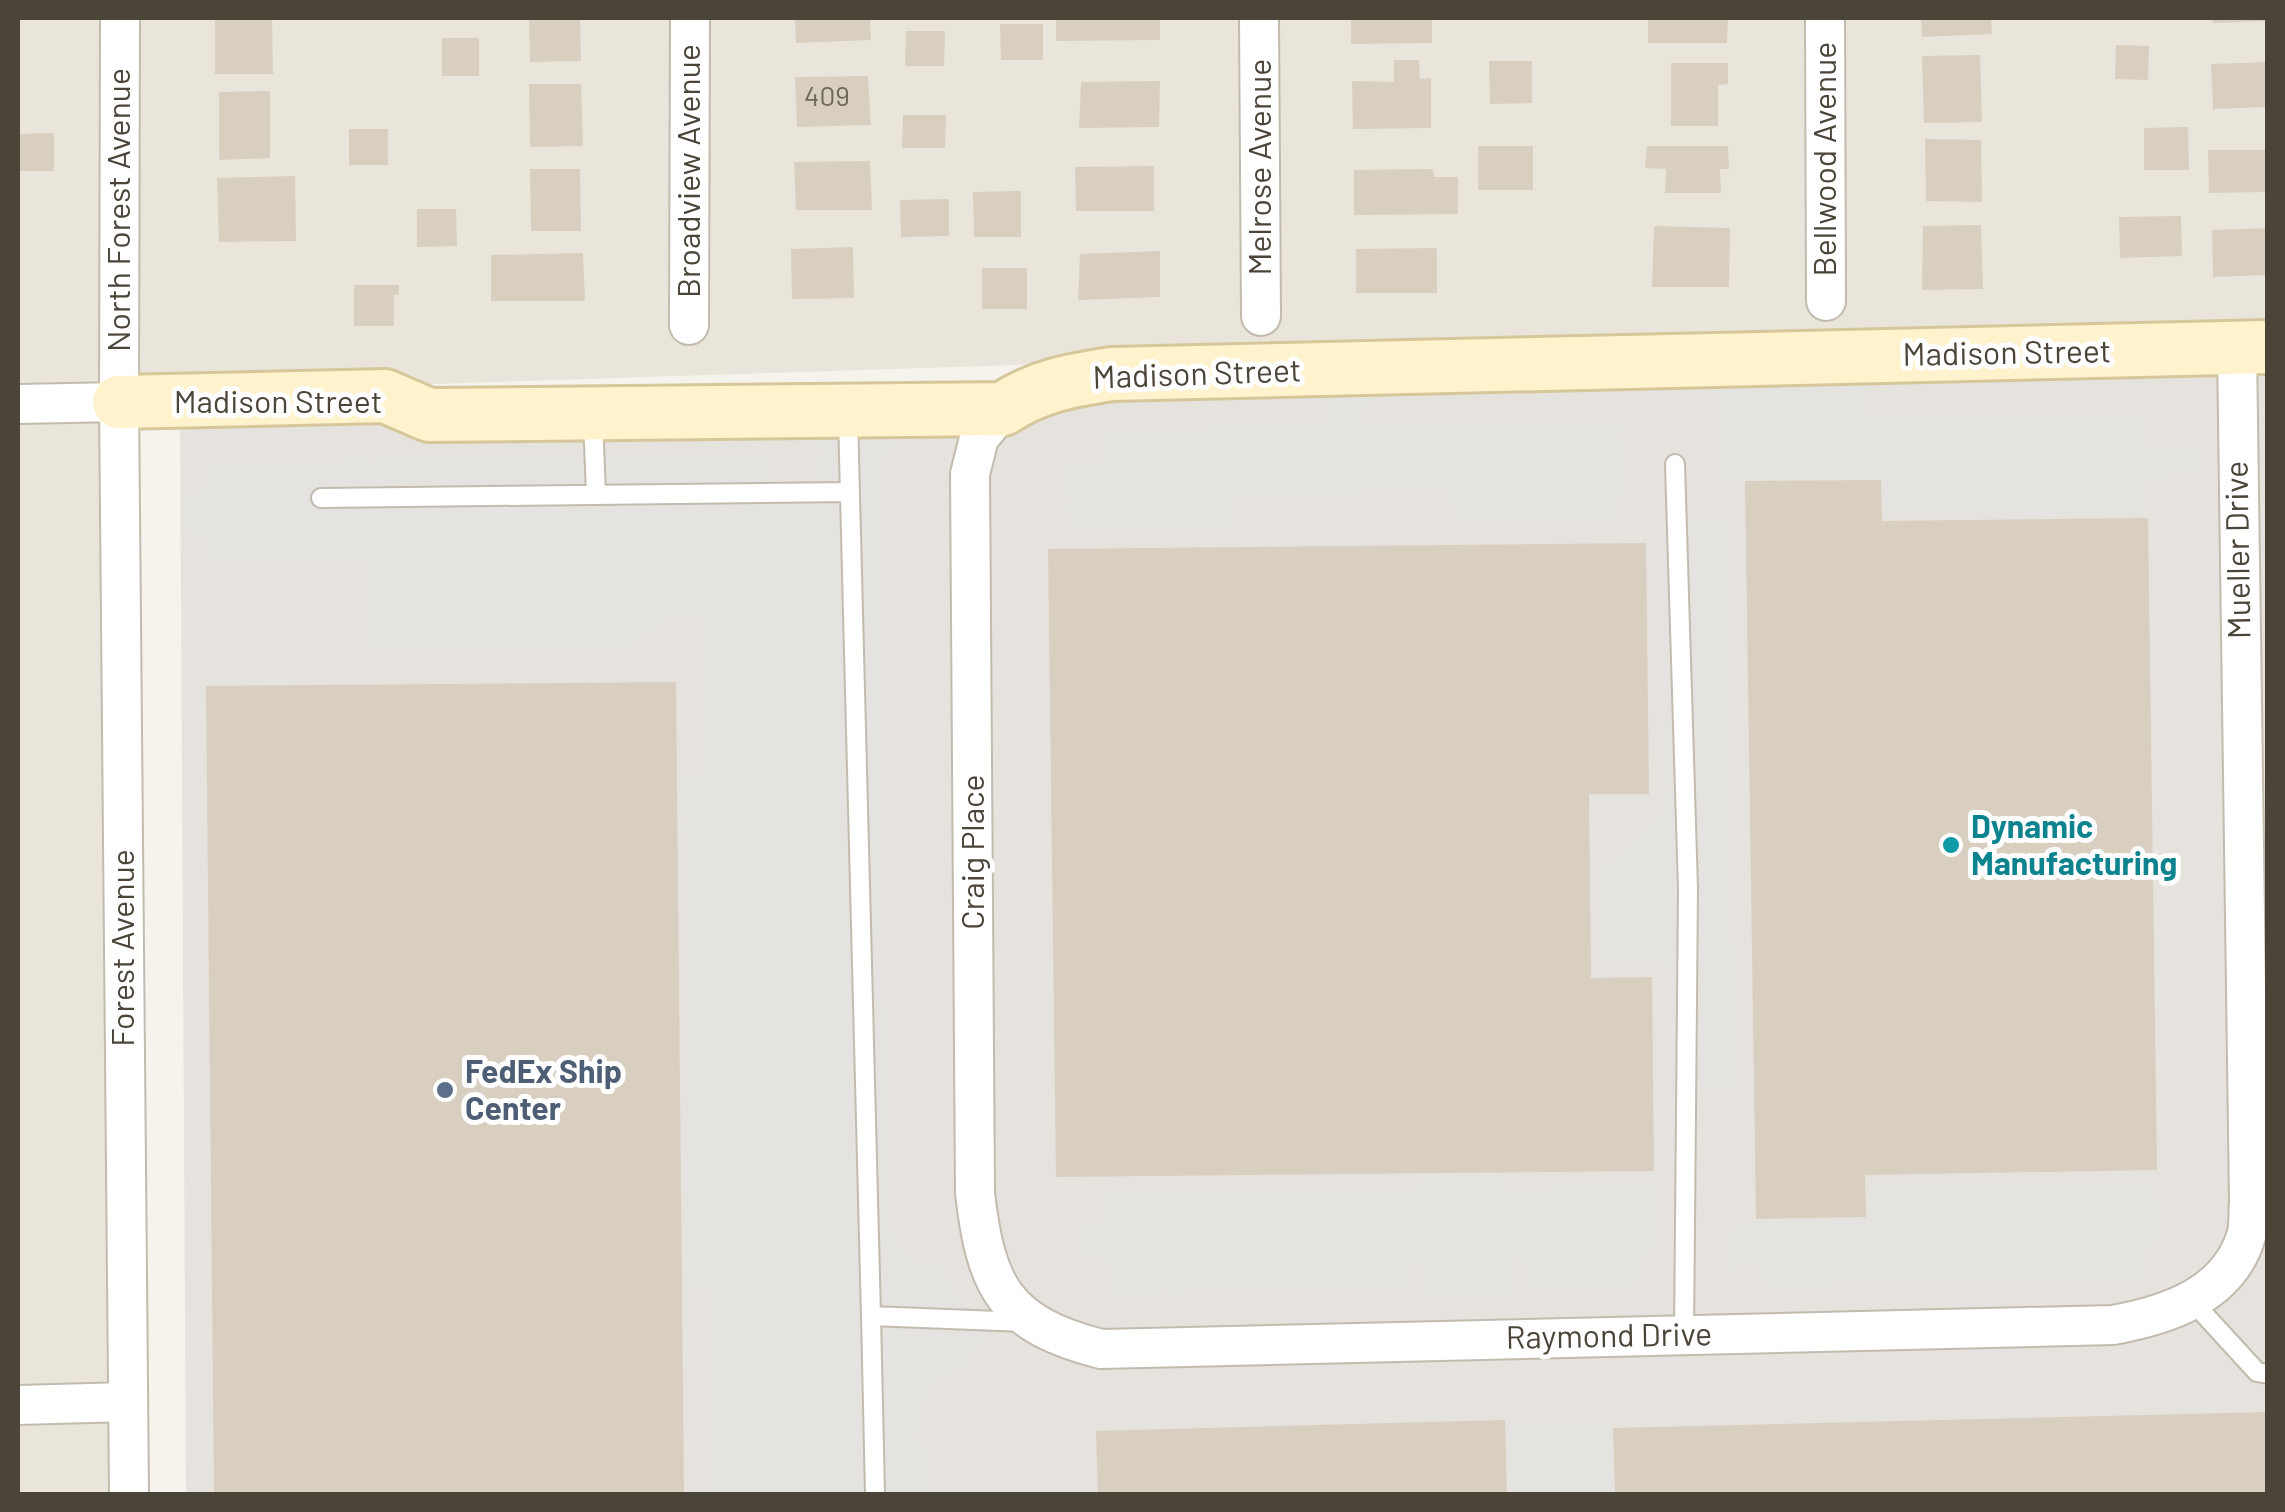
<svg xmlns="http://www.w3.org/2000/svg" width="2285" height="1512" font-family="Barlow,sans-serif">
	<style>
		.residential { fill: #eae5da }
		.industrial { fill: #e6e2dd }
		.parking { fill: #e5e3e0 }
		.building { fill: #d8cfc1 }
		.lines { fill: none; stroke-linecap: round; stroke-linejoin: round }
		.lane-casing { stroke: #c2bbae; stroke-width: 22 }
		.street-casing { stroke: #c2bbae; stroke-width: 42 }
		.secondary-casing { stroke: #d6c79b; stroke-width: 58 }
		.lane { stroke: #fff; stroke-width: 18 }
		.street { stroke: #fff; stroke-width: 38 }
		.secondary { stroke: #fff3cd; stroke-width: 52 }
		.culture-dot { fill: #0f9aa8; stroke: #fff; stroke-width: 4 }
		.service-dot { fill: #5c6f8a; stroke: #fff; stroke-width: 4 }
		.labels { text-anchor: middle; stroke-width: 10; stroke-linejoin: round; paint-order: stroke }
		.number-label { font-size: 28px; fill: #6e675b }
		.street-label { font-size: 32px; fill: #4b4439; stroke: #fff }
		.culture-label { font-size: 32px; font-weight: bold; fill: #0d838f; stroke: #fff; text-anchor: start }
		.service-label { font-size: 32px; font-weight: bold; fill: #4e5e75; stroke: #fff; text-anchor: start }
	</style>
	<rect width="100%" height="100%" fill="#f6f3ec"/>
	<path class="residential" d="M18,18H110V392L150,1494H18Z
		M129,18H2267V324L129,394Z"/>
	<path class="industrial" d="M2267,368V1494H186L180,418Z"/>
	<path class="parking" d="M1868,383L1869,414L2145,410L2144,438L2152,443L2204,442L2205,478L2151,480L2144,489L2145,513L1878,519L1877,481L1714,485L1713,385Z
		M1375,397L1367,405L1364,421L1623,418L1625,492L1621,497L1622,522L1450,525L1448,494L1235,497V530L1065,531L1064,458H1100V427L1326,422L1324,407L1316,399Z
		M904,436L886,455L880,477L890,1209L895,1236L912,1257L932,1264L943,1260L963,1300L992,1332L963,1374L955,1372L933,1387L921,1407L919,1444H929V1494H712L708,1293L686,1291L680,775L699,774V618H675L630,648L368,652L367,561L207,565L206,541L184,534L183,490L199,489L204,483V458L772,453V476L775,481H807L816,469L817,449L811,437Z
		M1728,519L1738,1090L1669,1091V970L1660,965L1596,966L1595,872L1656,815L1665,796L1660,520Z
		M1506,1175L1507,1186L1658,1182L1660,1202L1654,1258L1645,1259L1644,1287L1524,1289L1522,1263H1512V1296L1425,1298L1422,1264L1413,1263V1293L1107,1296V1263H1079V1223L1100,1222L1101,1192L1417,1188V1176Z
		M2159,1178L2160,1247L2147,1248V1280L1762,1289L1759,1270L1725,1272V1228L1756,1219L1866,1217L1871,1209V1183Z
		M1613,1419L1615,1494H1507L1505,1420Z"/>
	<path class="building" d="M215,18H272L273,74H215Z
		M529,18H580L581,61L530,62Z
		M795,18H870L871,40L796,43Z
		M1056,18H1160V40L1056,41Z
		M1351,18H1432V43L1351,44Z
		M1648,18H1728L1727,43H1648Z
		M1921,18H1991L1992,34L1922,37Z
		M2213,18H2268V21L2213,23Z
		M1000,24H1043V60H1001Z
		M906,31H945L944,66H905Z
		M442,38H479V76H442Z
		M2116,45L2149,46L2148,80L2115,79Z
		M1980,55L1982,122L1924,123L1922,56Z
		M1394,60H1419L1420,79L1431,78V128L1353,129L1352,81L1394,82Z
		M1489,61H1532V103L1490,104Z
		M2268,62V107L2213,109L2211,64Z
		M1671,63H1728V84L1718,85V126H1671Z
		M868,76L871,125L797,127L795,77Z
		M1160,81L1159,127L1079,128L1081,82Z
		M529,84H581L583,146L530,147Z
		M270,91V158L219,160V92Z
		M903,115H946L945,148H902Z
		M2188,127L2189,170H2144V128Z
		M349,129H388V165H349Z
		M54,133V171H18V134Z
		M1925,139L1981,140L1982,202L1926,201Z
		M1478,146H1533V190H1478Z
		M1647,146H1728L1729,169H1720L1721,193H1665L1666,169L1645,168Z
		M2208,150H2268V192L2209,193Z
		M870,161L872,210H796L794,162Z
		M1154,166V211H1076L1075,167Z
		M530,169H580L581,231H531Z
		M1433,169L1434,177H1458V214L1354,215V170Z
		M295,176L296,241L219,242L217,178Z
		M1021,191V237H974L973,192Z
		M949,199V236L901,237L900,200Z
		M417,209H456L457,246L417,247Z
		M2181,216L2182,256L2120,258L2119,217Z
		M1981,225L1983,289L1922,290L1923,226Z
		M1654,226L1730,228L1729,287H1652Z
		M2268,228V275L2213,277L2212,230Z
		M853,247L854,298L792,299L791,249Z
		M1437,248V293H1356V249Z
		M1160,251V297L1078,300L1080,254Z
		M583,253L585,301H491V255Z
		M982,268H1027V309H982Z
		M354,285H399V295H394V326H354Z
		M1881,480L1882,521L2148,518L2157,1170L1865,1175L1866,1217L1756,1219L1745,481Z
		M1646,543L1649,794H1589L1591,978L1652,977L1654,1171L1056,1177L1048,549Z
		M676,682L684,1494H214L206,686Z
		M2268,1412V1494H1615L1613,1428Z
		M1505,1420L1507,1494H1098L1096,1431Z"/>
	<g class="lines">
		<defs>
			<path id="lane" d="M848,417L871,1316
				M593,418L596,495
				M1675,464L1688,889L1684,1335
				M321,498L849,492
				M2192,1301L2257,1372L2268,1374
				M875,1494L871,1316L1027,1322"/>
			<path id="street" d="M120,18L119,402L129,1494
				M1259,18L1261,316
				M1825,18L1826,301
				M689,325L690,18
				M18,404L119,402
				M1003,409L979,438L970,474L975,1193C986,1288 1005,1324 1101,1349L2113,1325C2168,1315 2230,1295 2247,1233C2249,1223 2248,1211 2249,1202L2237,348
				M18,1405L127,1402"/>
			<path id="secondary" d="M119,402L385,396L429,415L1003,409C1037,386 1072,380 1112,374L2268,347"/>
		</defs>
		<use href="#lane" class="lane-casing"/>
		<use href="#street" class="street-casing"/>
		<use href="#secondary" class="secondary-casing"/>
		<use href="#lane" class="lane"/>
		<use href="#street" class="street"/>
		<use href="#secondary" class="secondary"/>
	</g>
	<circle class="culture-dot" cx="1951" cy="845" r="10"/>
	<circle class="service-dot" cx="445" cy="1090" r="10"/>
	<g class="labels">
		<g class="number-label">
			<text x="827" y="106">409</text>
		</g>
		<g class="street-label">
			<text transform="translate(1825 159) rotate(-90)" y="11">Bellwood Avenue</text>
			<text transform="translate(1260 167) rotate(-90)" y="11">Melrose Avenue</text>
			<text transform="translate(689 171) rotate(-90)" y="11">Broadview Avenue</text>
			<text transform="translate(119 210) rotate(-90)" y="11">North Forest Avenue</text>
			<text transform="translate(2007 353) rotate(-1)" y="11">Madison Street</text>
			<text transform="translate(1197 374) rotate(-2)" y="11">Madison Street</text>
			<text x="278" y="413">Madison Street</text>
			<text transform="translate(2238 550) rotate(-91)" y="11">Mueller Drive</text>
			<text transform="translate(973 852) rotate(-90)" y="11">Craig Place</text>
			<text transform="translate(123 948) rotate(-90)" y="11">Forest Avenue</text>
			<text transform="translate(1609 1336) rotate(-1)" y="11">Raymond Drive</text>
		</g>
		<g class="culture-label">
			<text x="1971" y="838">Dynamic<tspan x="1971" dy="37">Manufacturing</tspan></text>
		</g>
		<g class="service-label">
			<text x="465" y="1083">FedEx Ship<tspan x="465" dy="37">Center</tspan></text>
		</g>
	</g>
	<rect width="2285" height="1512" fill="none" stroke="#4b4439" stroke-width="40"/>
</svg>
